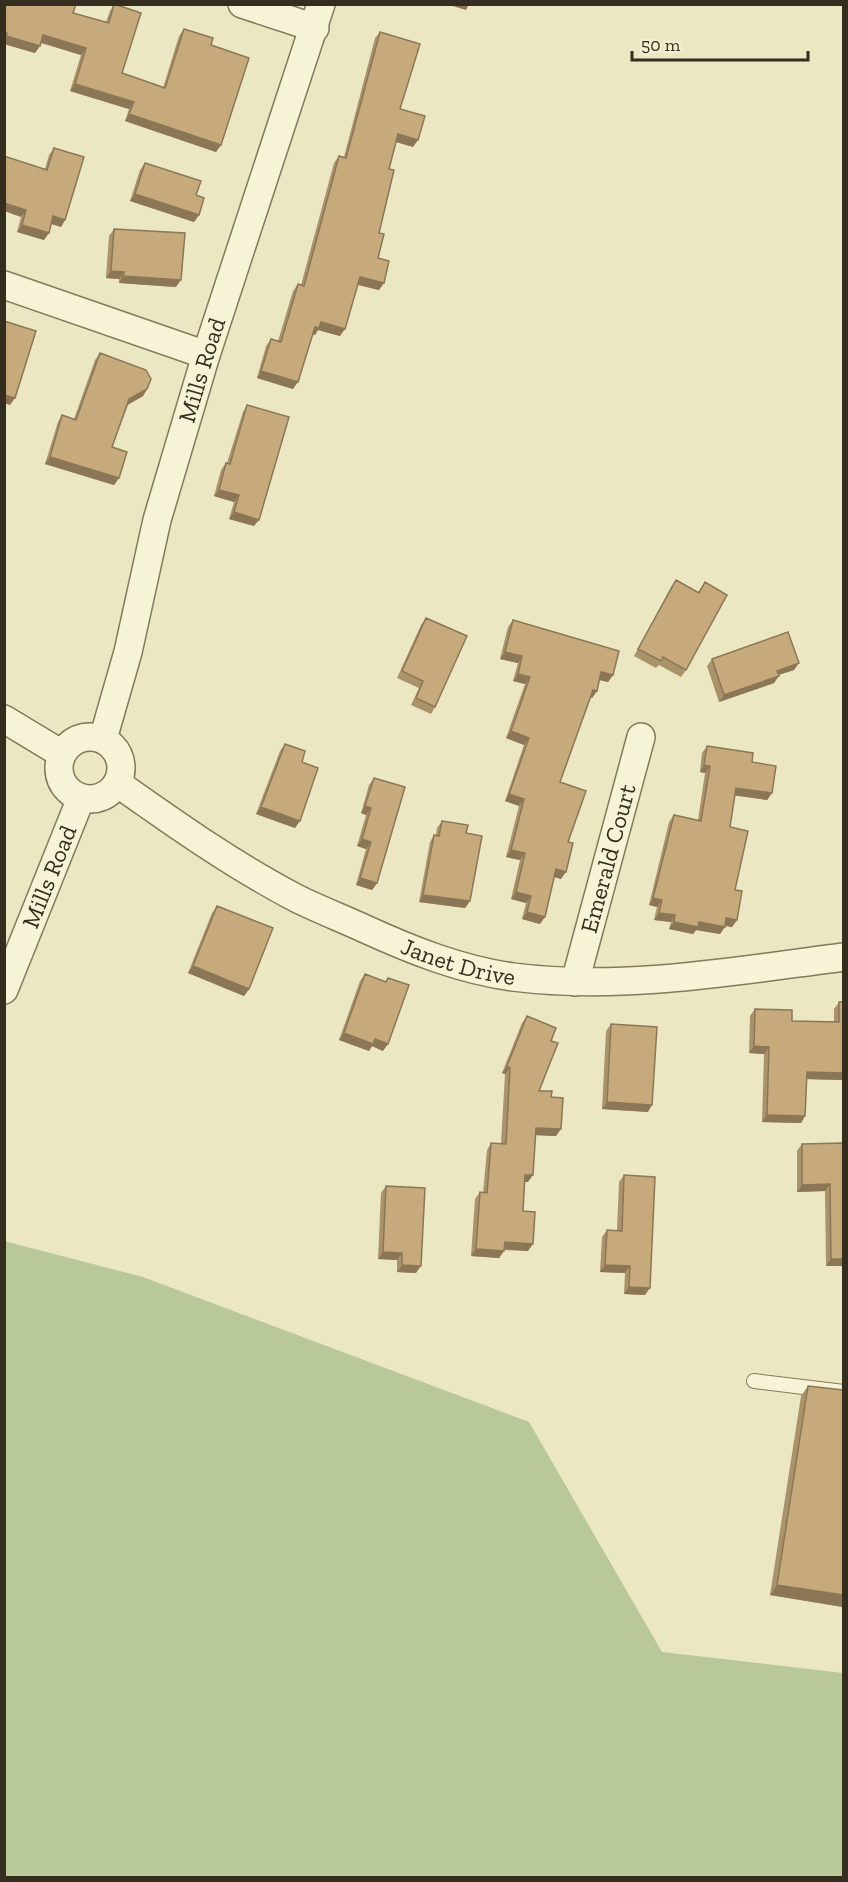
<svg xmlns="http://www.w3.org/2000/svg" width="848" height="1882" font-family="'Zilla Slab',serif">
	<style>
		.green { fill: #b8c898 }
		.lines { fill: none; stroke-linecap: round; stroke-linejoin: round }
		.service-casing { stroke: #84795b; stroke-width: 16 }
		.minor-casing { stroke: #84795b; stroke-width: 30 }
		.service { stroke: #f6f3d6; stroke-width: 14 }
		.minor { stroke: #f6f3d6; stroke-width: 27 }
		.wall { fill: #aa926a }
		.shaded-wall { fill: #8b7756 }
		.building { fill: #c6aa7b; stroke: #8b7756; stroke-width: 1.5 }
		.labels { text-anchor: middle; stroke-width: 6; stroke-linejoin: round; paint-order: stroke }
		.street-label { font-size: 24px; fill: #352e1e; stroke: #f3f0d2 }
	</style>
	<rect width="100%" height="100%" fill="#ebe7c3"/>
	<path class="green" d="M4,1241L143,1277L529,1422L662,1652L843,1673V1877H5Z"/>
	<g class="lines">
		<defs>
			<path id="service" d="M754,1381L844,1392"/>
			<g id="minor">
				<path d="M242,4L315,28"/>
				<path d="M4,285L206,355"/>
				<path d="M4,719L62,754"/>
				<circle cx="90" cy="768" r="31"/>
				<path id="s1" d="M103,739L128,652L157,520L206,355L321,4"/>
				<path id="s2" d="M117,783C175,824 233,865 296,898C318,909 341,918 363,928C411,950 461,970 513,977C623,991 735,971 844,957"/>
				<path id="s3" d="M575,982L641,737"/>
				<path id="s4" d="M4,990L81,798"/>
			</g>
		</defs>
		<use href="#service" class="service-casing"/>
		<use href="#minor" class="minor-casing"/>
		<use href="#service" class="service"/>
		<use href="#minor" class="minor"/>
	</g>
	<path class="wall" d="M4,4L73,13L106,22L110,11L114,4L122,73L163,88L179,36L184,29L211,45L221,145L216,152L125,121L129,109L70,91L81,55L41,43L35,53L4,44Z
		M380,32L400,109L413,147L396,142L389,169L379,233L378,258L379,290L357,285L340,336L318,330L315,335L312,334L293,389L257,378L266,346L271,339L278,341L293,291L298,284L301,285L334,163L339,156L344,157L375,38Z
		M54,148L65,220L61,227L51,224L44,240L17,232L21,217L45,169L49,155Z
		M145,163L199,215L194,222L130,201L140,170Z
		M114,229L176,287L119,283V279L106,278L109,236Z
		M100,353L147,389L143,396L128,405L112,447L119,478L114,485L45,464L58,422L62,415L74,419L95,360Z
		M247,405L254,526L229,519L234,502L214,496L221,470L226,463H227L243,412Z
		M676,580L698,592L705,582L686,670L681,677L659,665L656,668L634,656L671,587Z
		M426,618L435,707L431,714L411,705L419,688L397,678L421,625Z
		M513,620L613,675L608,682L599,680L597,691L592,698L591,697L560,782L568,842L561,879L554,877L540,924L522,919L526,903L511,899L520,860L506,857L519,806L505,801L524,745L506,738L525,684L513,681L518,663L500,659L508,627Z
		M712,659L794,670L778,675L774,683L719,702L707,666Z
		M285,744L302,762L295,828L256,814L280,751Z
		M707,746L752,762L772,793L767,800L735,795L730,827L737,920L732,927L725,926L720,934L696,930L693,934L669,929L671,922L654,920L657,907L649,905L669,822L674,815L698,820L705,773L700,772L702,753Z
		M374,778L377,883L372,890L356,885L366,849L357,846L366,815L361,813L369,785Z
		M442,821L466,833L470,901L465,908L419,902L430,842L434,835H436L437,828Z
		M217,906L249,989L244,996L188,973L212,913Z
		M365,974L385,982L388,978L383,1051L372,1046L369,1051L339,1040L360,981Z
		M839,1002L843,1080L806,1079L805,1116L801,1123L762,1122L764,1054L749,1053L750,1016L755,1009L792,1021L834,1022V1009Z
		M527,1016L551,1041L539,1091L551,1097L556,1136L536,1135L528,1182H525L523,1211L528,1251L504,1250L499,1258L471,1256L475,1199L480,1192L483,1193L487,1150L491,1143L501,1144L505,1074L502,1073L522,1023Z
		M611,1024L648,1112L602,1109L606,1031Z
		M843,1143V1266H826L825,1191L797,1192V1151L802,1144Z
		M624,1175L645,1295L624,1294L625,1273L600,1272L602,1237L607,1230L617,1231L619,1182Z
		M386,1186L416,1273L397,1272V1260L378,1259L381,1193Z
		M808,1386L843,1607L770,1595L801,1396Z"/>
	<path class="shaded-wall" d="M446,4H469L466,10Z
		M43,35L86,48L81,55L39,42Z
		M6,36L40,46L35,53L4,44V38Z
		M75,84L134,102L129,109L70,91Z
		M129,114L221,145L216,152L125,121Z
		M398,134L418,140L413,147L393,141Z
		M135,194L199,215L194,222L130,201Z
		M4,203L26,210L21,217L4,211Z
		M53,216L65,220L61,227L49,223Z
		M22,225L49,233L44,240L17,232Z
		M111,271L124,272L119,279L106,278Z
		M123,276L181,280L176,287L119,283Z
		M360,277L384,283L379,290L355,284Z
		M321,322L345,329L340,336L318,330L315,335L310,334L315,327Z
		M261,371L298,382L293,389L257,378Z
		M147,389L143,396L125,406L129,399Z
		M4,395L15,398L10,405L4,403Z
		M50,457L119,478L114,485L45,464Z
		M219,490L239,495L234,502L214,496Z
		M234,512L259,520L254,526L229,519Z
		M505,652L522,656L518,663L500,659Z
		M799,663L794,670L772,677L777,671Z
		M601,672L613,675L608,682L596,679Z
		M518,674L530,677L525,684L513,681Z
		M779,676L774,683L719,702L724,695Z
		M593,690L597,691L592,698L588,697Z
		M511,731L529,738L524,745L506,738Z
		M704,765L710,766L705,773L700,772Z
		M736,788L772,793L767,800L731,795Z
		M509,794L524,799L519,806L505,801Z
		M365,806L371,808L366,815L361,813Z
		M261,807L300,821L295,828L256,814Z
		M362,839L371,842L366,849L357,846Z
		M511,850L525,853L520,860L506,857Z
		M556,869L566,872L561,879L551,876Z
		M360,878L377,883L372,890L356,885Z
		M516,892L531,896L526,903L511,899Z
		M423,895L470,901L465,908L419,902Z
		M653,898L662,900L657,907L649,905Z
		M527,912L545,917L540,924L522,919Z
		M659,913L675,915L671,922L654,920Z
		M726,918L737,920L732,927L721,925Z
		M674,922H699L725,927L720,934L696,930L693,934L669,929Z
		M193,966L249,989L244,996L188,973Z
		M344,1033L375,1039L388,1044L383,1051L372,1046L369,1051L339,1040Z
		M754,1046L769,1047L764,1054L749,1053Z
		M507,1066L510,1068L505,1074L502,1073Z
		M807,1072L843,1073V1080L802,1079Z
		M607,1102L652,1105L648,1112L602,1109Z
		M767,1115L805,1116L801,1123L762,1122Z
		M536,1128L561,1129L556,1136L531,1135Z
		M525,1175H533L528,1182H521Z
		M830,1184L825,1191L797,1192L802,1185Z
		M505,1242L533,1244L528,1251L500,1249Z
		M476,1249L504,1251L499,1258L471,1256Z
		M383,1252L402,1253L397,1260L378,1259Z
		M831,1259H843V1266H826Z
		M402,1265L421,1266L416,1273L397,1272Z
		M605,1265L630,1266L625,1273L600,1272Z
		M629,1287L650,1288L645,1295L624,1294Z
		M777,1585L843,1595V1607L770,1595Z"/>
	<path class="building" d="M4,4H76L73,13L109,23L114,4L141,13L122,73L165,88L184,29L213,38L211,45L249,58L221,145L129,114L134,102L75,84L86,48L43,35L40,46L6,36L7,33H4Z
		M380,32L420,44L400,109L425,116L418,140L398,134L389,169L394,170L379,233L384,234L378,258L389,261L384,283L360,277L345,329L321,322L319,328L315,327L298,382L261,371L271,339L281,342L298,284L304,286L339,156L346,158Z
		M54,148L84,157L65,220L53,216L49,233L22,225L26,210L4,203V156L47,170Z
		M145,163L201,181L196,195L204,198L199,215L135,194Z
		M114,229L185,233L181,280L123,276L124,272L111,271Z
		M4,321L36,331L15,398L4,395Z
		M100,353L146,370L151,379L147,389L129,399L112,447L127,452L119,478L50,457L62,415L76,420Z
		M247,405L289,417L259,520L234,512L239,495L219,490L226,463L230,464Z
		M676,580L699,593L705,582L727,595L686,670L663,657L661,661L638,649Z
		M426,618L467,636L435,707L416,698L423,681L402,671Z
		M513,620L619,651L613,675L601,672L597,691L593,690L560,782L586,791L568,842L573,843L566,872L556,869L545,917L527,912L531,896L516,892L525,853L511,850L524,799L509,794L529,738L511,731L530,677L518,674L522,656L505,652Z
		M788,632L799,663L777,671L779,676L724,695L712,659Z
		M285,744L305,751L302,762L318,768L300,821L261,807Z
		M707,746L753,753L752,762L776,766L772,793L736,788L730,827L748,831L735,890L742,891L737,920L726,918L725,927L699,922L698,927L674,922L675,915L659,913L662,900L653,898L674,815L701,821L710,766L704,765Z
		M374,778L405,787L377,883L360,878L371,842L362,839L371,808L365,806Z
		M442,821L468,825L466,833L482,836L470,901L423,895L434,835L439,836Z
		M217,906L273,928L249,989L193,966Z
		M365,974L386,982L388,978L409,985L388,1044L375,1039L373,1044L344,1033Z
		M839,1002H843V1073L807,1072L805,1116L767,1115L769,1047L754,1046L755,1009L792,1010V1021L839,1022Z
		M527,1016L556,1028L551,1041L558,1043L539,1091H552L551,1097L563,1098L561,1129L536,1128L533,1175H525L523,1211L535,1212L533,1244L505,1242L504,1251L476,1249L480,1192L487,1193L491,1143L506,1144L510,1068L507,1066Z
		M611,1024L657,1027L652,1105L607,1102Z
		M843,1143V1259H831L830,1184L802,1185V1144Z
		M624,1175L655,1177L650,1288L629,1287L630,1266L605,1265L607,1230L622,1231Z
		M386,1186L425,1188L421,1266L402,1265V1253L383,1252Z
		M808,1386L843,1390V1595L777,1585Z"/>
	<g class="labels">
		<g class="street-label">
			<text dy="8" stroke="none"><textPath href="#s1" startOffset="382">Mills Road</textPath></text>
			<text dy="8" stroke="none"><textPath href="#s3" startOffset="128">Emerald Court</textPath></text>
			<text dy="8" stroke="none"><textPath href="#s4" startOffset="122">Mills Road</textPath></text>
			<text dy="8" stroke="none"><textPath href="#s2" startOffset="388">Janet Drive</textPath></text>
		</g>
	</g>
	<rect width="848" height="1882" fill="none" stroke="#352e1e" stroke-width="12"/>
	<path d="M632 51v9h176v-9" fill="none" stroke="#352e1e" stroke-width="3"/>
	<text x="641" y="51" font-size="18" fill="#352e1e" stroke="#f3f0d2" stroke-width="4.5" paint-order="stroke">50 m</text>
</svg>
